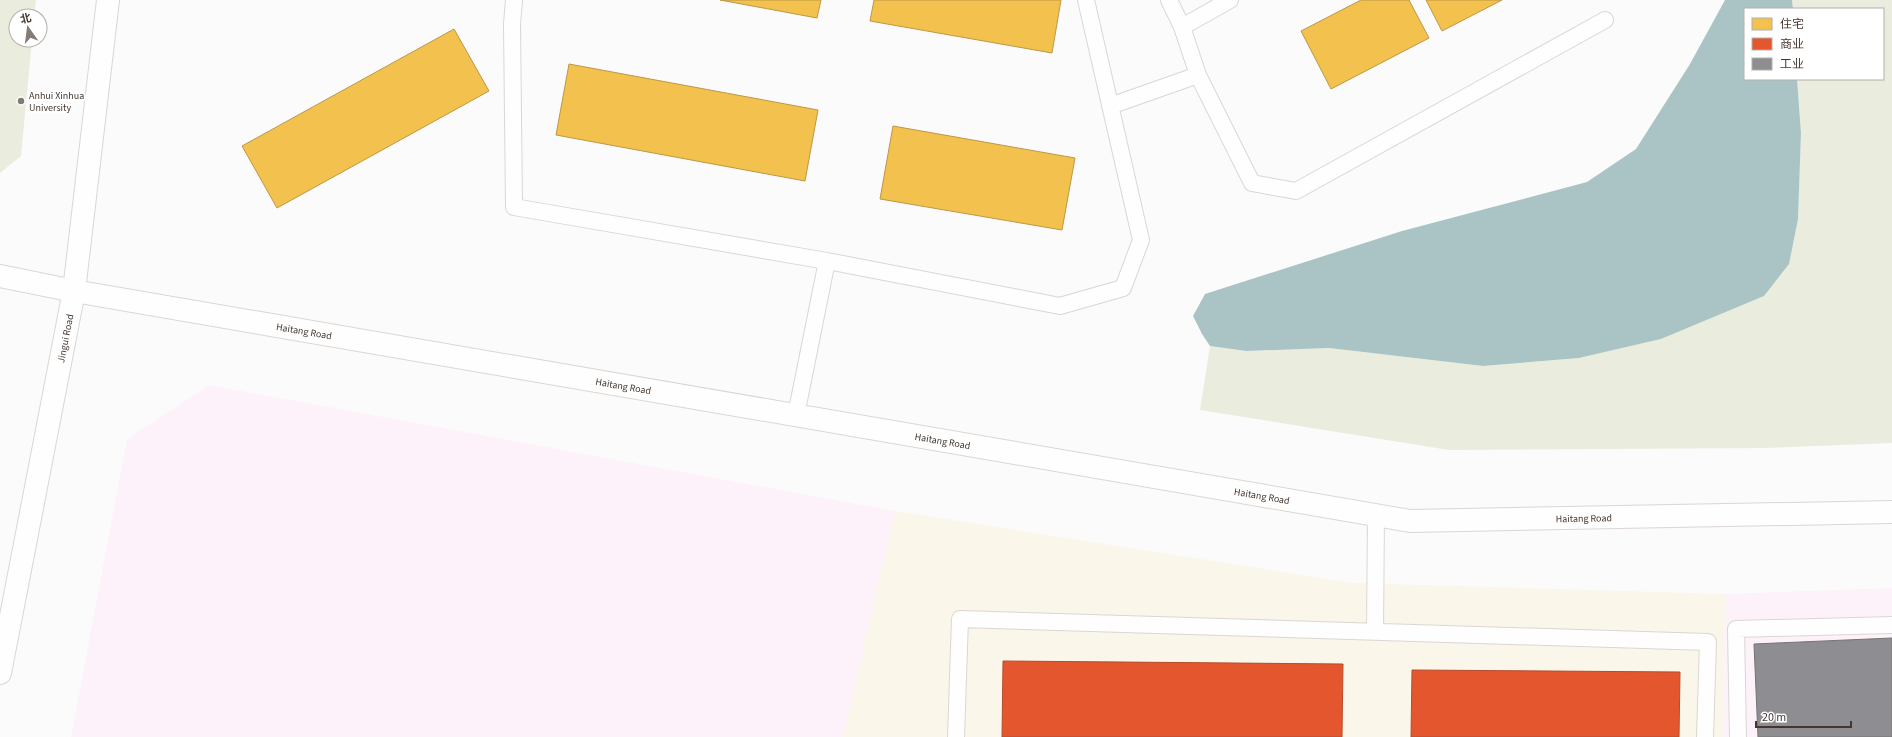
<svg xmlns="http://www.w3.org/2000/svg" width="1892" height="737" font-family="'Source Sans 3','Noto Sans SC',sans-serif">
	<style>
		.commercial { fill: #faf6e9 }
		.industrial { fill: #fdf2fa }
		.green { fill: #eaeddd }
		.water { fill: #aac4c6 }
		.homes { fill: #f2c14e; stroke: #be9744 }
		.shops { fill: #e4572e; stroke: #b44d2e }
		.industry { fill: #8d8d92; stroke: #777374 }
		.lines { fill: none; stroke-linecap: round; stroke-linejoin: round }
		.service-casing { stroke: #dcd6d2; stroke-width: 18 }
		.tertiary-casing { stroke: #dcd6d2; stroke-width: 24 }
		.service { stroke: #fefefe; stroke-width: 16 }
		.tertiary { stroke: #fefefe; stroke-width: 22 }
		.poi-dot { fill: #847b76; stroke: #fff; stroke-width: 1.5 }
		.labels { text-anchor: middle; stroke-width: 4; stroke-linejoin: round; paint-order: stroke }
		.poi-label { font-size: 10px; fill: #44362e; stroke: #fff; text-anchor: start }
		.street-label { font-size: 10px; fill: #44362e; stroke: #fff }
	</style>
	<rect width="100%" height="100%" fill="#fbfbfb"/>
	<path class="commercial" d="M895,511L1353,583L1725,594L1724,737H843Z"/>
	<path class="industrial" d="M209,385L895,511L843,737H71L127,439Z
		M1892,588V737H1724L1725,594Z"/>
	<path class="green" d="M0,0H36L34,16H16V40H32L21,156L0,173Z
		M1792,0H1892V443L1768,448L1449,450L1200,410L1210,346L1246,351L1329,348L1483,366L1579,358L1661,339L1764,296L1798,219L1801,133L1797,79H1883V9H1793Z"/>
	<path class="water" d="M1725,0H1792L1793,9H1745V79H1797L1801,133L1798,219L1789,264L1764,296L1661,339L1579,358L1483,366L1329,348L1246,351L1210,346L1202,334L1193,316L1205,294L1402,231L1587,182L1636,149L1690,64Z"/>
	<path class="homes" d="M720,0H821L817,18Z
		M874,0H1061L1052,53L870,21Z
		M1361,0H1409L1429,38L1331,89L1301,31Z
		M1426,0H1502L1442,31Z
		M454,29L489,91L277,208L242,146Z
		M569,64L818,110L805,181L556,135Z
		M893,126L1075,158L1062,230L880,199Z"/>
	<path class="shops" d="M1003,661L1343,664L1342,737H1002Z
		M1412,670L1680,672L1679,737H1411Z"/>
	<path class="industry" d="M1892,638V737H1758L1754,644Z"/>
	<g class="lines">
		<defs>
			<path id="service" d="M514,0L512,24L514,207L827,261
				M1169,0L1182,27
				M1198,75L1252,183L1296,191L1605,20
				M1110,106L1198,75L1182,27L1230,0
				M796,415L827,261L1060,306L1123,288L1141,240L1086,0
				M1375,631L1376,515
				M956,737L960,619L1708,642L1705,737
				M1738,737L1736,629L1892,625"/>
			<g id="tertiary">
				<path id="s1" d="M0,276L74,291L1410,521L1892,512"/>
				<path id="s2" d="M0,673L74,291L108,0"/>
			</g>
		</defs>
		<use href="#service" class="service-casing"/>
		<use href="#tertiary" class="tertiary-casing"/>
		<use href="#service" class="service"/>
		<use href="#tertiary" class="tertiary"/>
	</g>
	<circle class="poi-dot" cx="21" cy="101" r="4"/>
	<g class="labels">
		<g class="poi-label">
			<text x="29" y="99">Anhui Xinhua<tspan x="29" dy="12">University</tspan></text>
		</g>
		<g class="street-label">
			<text dy="4" stroke="none"><textPath href="#s1" startOffset="309">Haitang Road</textPath></text>
			<text dy="4" stroke="none"><textPath href="#s2" startOffset="341">Jingui Road</textPath></text>
			<text dy="4" stroke="none"><textPath href="#s1" startOffset="633">Haitang Road</textPath></text>
			<text dy="4" stroke="none"><textPath href="#s1" startOffset="957">Haitang Road</textPath></text>
			<text dy="4" stroke="none"><textPath href="#s1" startOffset="1281">Haitang Road</textPath></text>
			<text dy="4" stroke="none"><textPath href="#s1" startOffset="1605">Haitang Road</textPath></text>
		</g>
	</g>
	<rect x="1744" y="8" width="140" height="72" fill="#ffffff" stroke="#b4afab"/>
	<rect x="1752" y="18" width="20" height="12" fill="#f2c14e" stroke="#b4afab"/>
	<text x="1780" y="28" font-size="12" fill="#44362e">住宅</text>
	<rect x="1752" y="38" width="20" height="12" fill="#e4572e" stroke="#b4afab"/>
	<text x="1780" y="48" font-size="12" fill="#44362e">商业</text>
	<rect x="1752" y="58" width="20" height="12" fill="#8d8d92" stroke="#b4afab"/>
	<text x="1780" y="68" font-size="12" fill="#44362e">工业</text>
	<g transform="translate(28 28) rotate(346)"><circle r="19" fill="#ffffff" stroke="#b4afab"/>
	<path d="M0-3L7 15L0 10L-7 15Z" fill="#847b76"/>
	<text y="-6" font-size="11" font-weight="bold" text-anchor="middle" fill="#44362e">北</text>
	</g>
	<path d="M1756 721v6h95v-6" fill="none" stroke="#44362e" stroke-width="2"/>
	<text x="1762" y="721" font-size="12" fill="#44362e" stroke="#ffffff" stroke-width="3" paint-order="stroke">20 m</text>
</svg>
